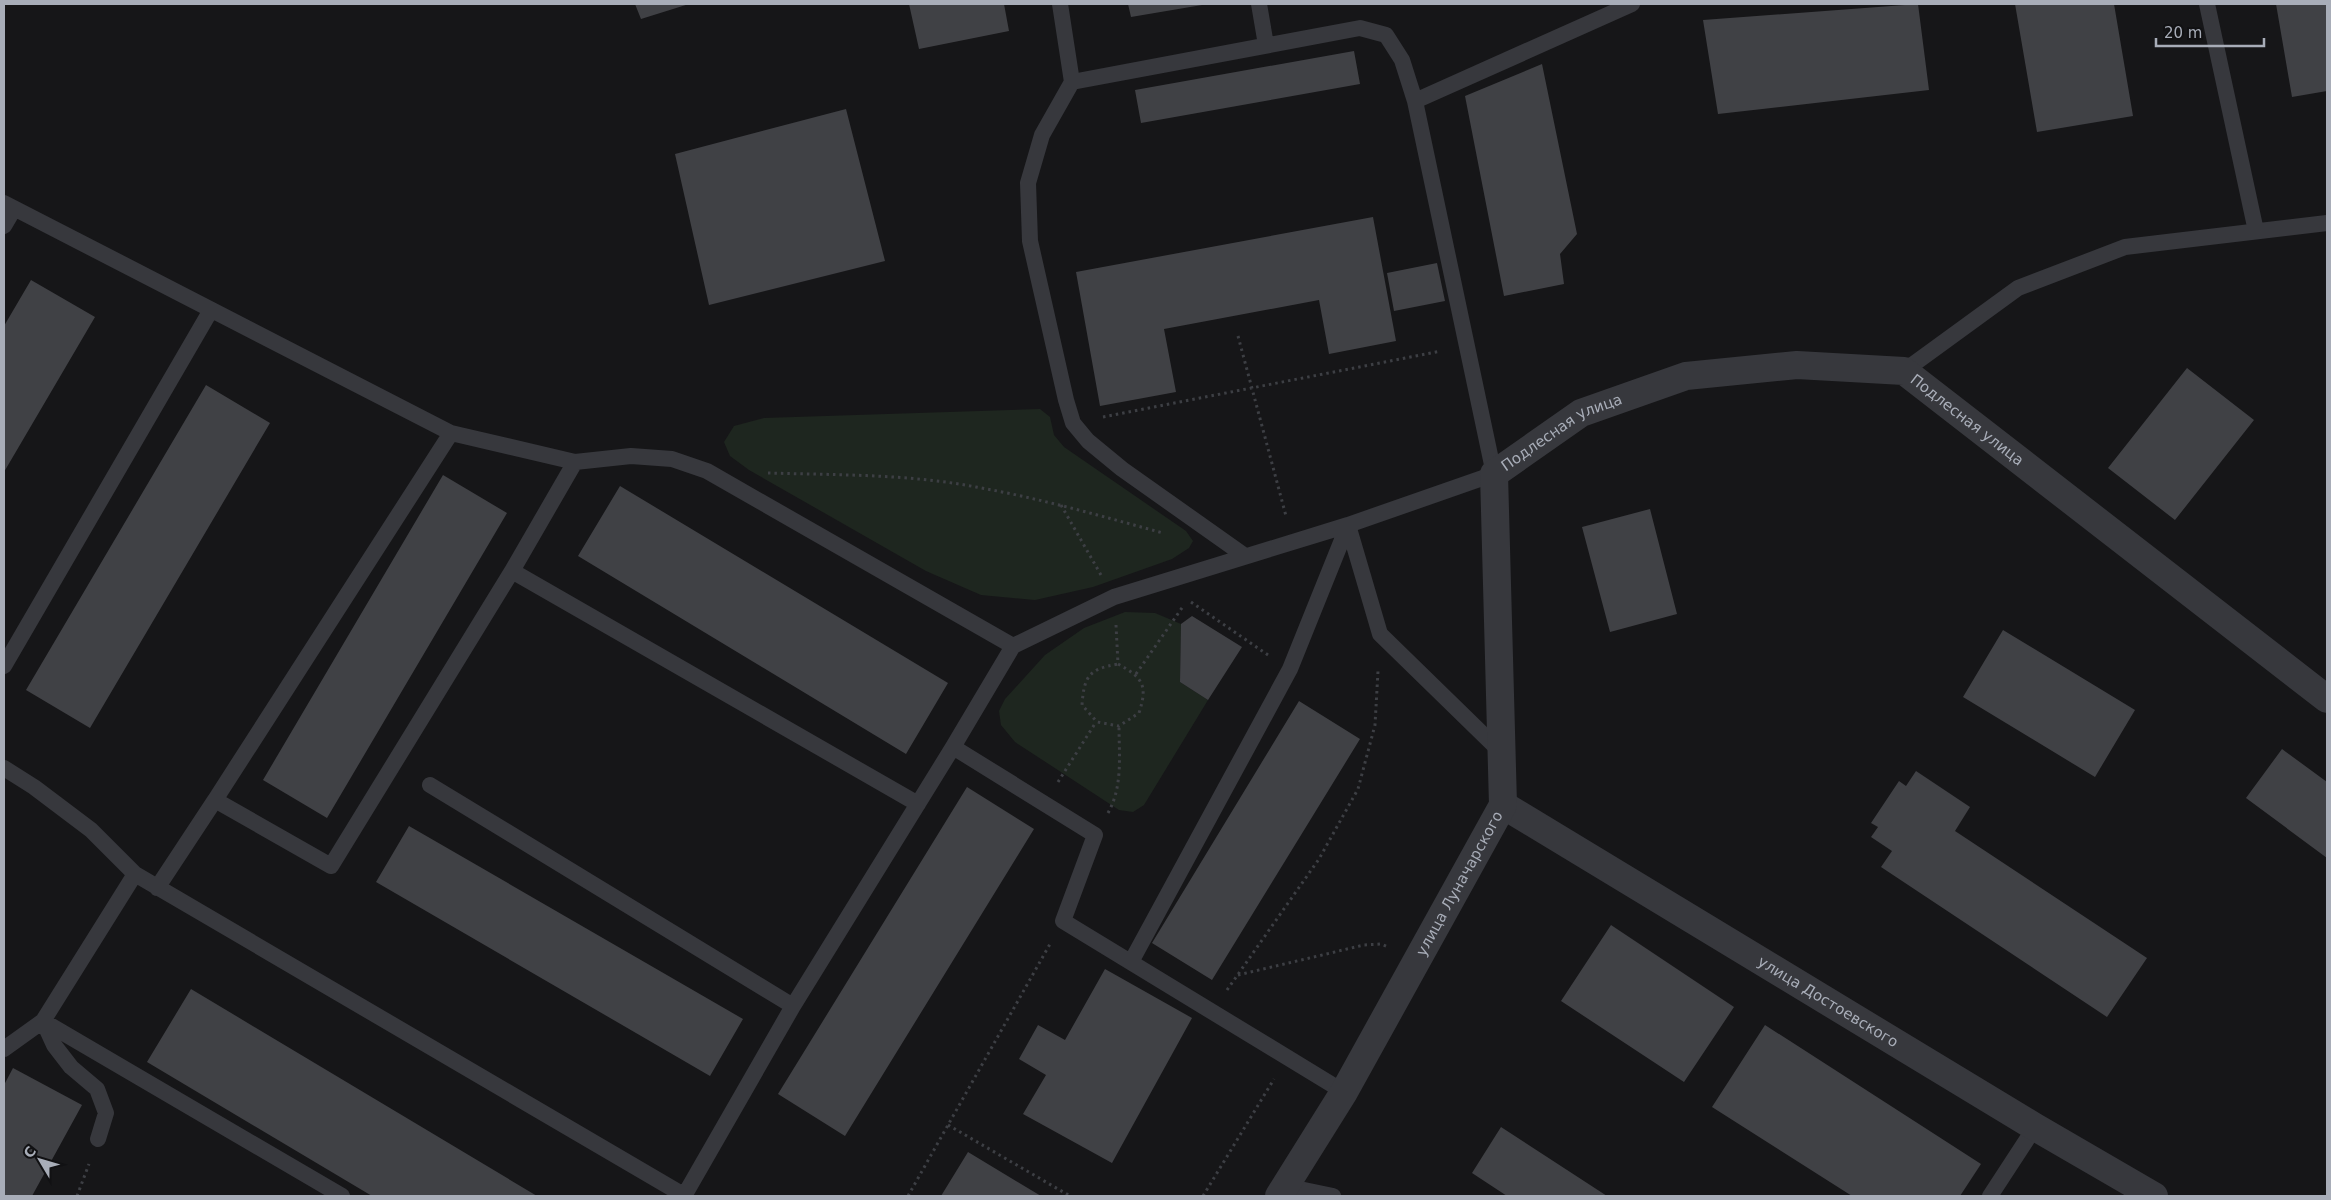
<svg xmlns="http://www.w3.org/2000/svg" width="2331" height="1200" font-family="'DejaVu Sans',sans-serif">
	<style>
		.green { fill: #1e261f }
		.building { fill: #404145 }
		.lines { fill: none; stroke-linecap: round; stroke-linejoin: round }
		.path { stroke: #3d3f44; stroke-width: 3; stroke-dasharray: 2.5 4; stroke-linecap: butt }
		.service { stroke: #37383d; stroke-width: 16 }
		.minor { stroke: #37383d; stroke-width: 28 }
		.tertiary { stroke: #37383d; stroke-width: 28 }
		.labels { text-anchor: middle; stroke-width: 4; stroke-linejoin: round; paint-order: stroke }
		.street-label { font-size: 15px; fill: #a8adb8; stroke: #111113 }
	</style>
	<rect width="100%" height="100%" fill="#161618"/>
	<path class="green" d="M1040,409L1050,417L1054,435L1064,447L1186,531L1193,541L1189,548L1172,559L1093,587L1035,600L981,595L926,571L749,470L730,456L724,442L734,426L764,418Z
		M1125,612L1155,613L1181,624L1180,682L1208,700L1144,805L1133,812L1119,810L1015,742L1001,725L999,711L1005,699L1045,655L1084,628Z"/>
	<path class="building" d="M635,4H689L641,19Z
		M909,4H1004L1009,31L919,49Z
		M1128,4H1202V5L1131,17Z
		M1918,4L1929,90L1718,114L1703,20Z
		M2015,4H2114L2133,116L2037,132Z
		M2276,4H2327V91L2292,97Z
		M1354,51L1360,84L1141,123L1135,90Z
		M1542,64L1577,234L1560,254L1564,284L1504,296L1465,96Z
		M846,109L885,261L709,305L675,154Z
		M1373,217L1396,341L1329,354L1319,300L1164,329L1176,392L1100,406L1076,272Z
		M1437,263L1445,301L1394,311L1387,273Z
		M31,280L95,317L4,472V326Z
		M2187,368L2254,420L2175,520L2108,468Z
		M206,385L270,423L90,728L26,690Z
		M443,475L507,513L327,818L263,780Z
		M620,486L948,683L906,754L578,556Z
		M1650,509L1677,614L1610,632L1582,527Z
		M1192,616L1242,647L1208,700L1180,682L1181,624Z
		M2003,630L2135,710L2095,777L1963,697Z
		M1299,701L1360,739L1212,980L1152,943Z
		M2282,749L2327,782V858L2246,798Z
		M1916,771L1970,807L1955,831L2147,958L2107,1017L1881,867L1892,851L1871,837L1878,827L1871,823L1899,781L1906,786Z
		M967,787L1034,829L845,1136L778,1094Z
		M409,826L743,1019L710,1076L376,882Z
		M1611,925L1734,1007L1684,1082L1561,1001Z
		M1105,969L1192,1018L1112,1163L1023,1114L1046,1075L1019,1059L1038,1025L1065,1040Z
		M191,989L537,1196H372L147,1062Z
		M1765,1025L1981,1164L1960,1196H1852L1712,1107Z
		M13,1068L82,1105L32,1196H4V1085Z
		M1501,1127L1607,1196H1507L1472,1173Z
		M968,1152L1041,1196H941Z"/>
	<g class="lines">
		<path class="path" d="M1238,336L1286,516
			M1103,417L1441,351
			M768,473C836,475 909,474 976,487C1039,498 1101,516 1163,533
			M1061,505L1101,575
			M1191,602L1268,655
			M1116,625L1118,664
			M1118,664C1143,678 1148,685 1139,713L1119,726L1097,722L1082,705C1084,676 1089,669 1118,664Z
			M1136,674L1184,605
			M1058,782L1096,722
			M1108,813C1123,786 1119,756 1119,726
			M1238,975L1364,945L1381,944L1388,947
			M1227,990L1319,859L1358,789L1375,725L1378,671
			M948,1125L1070,1196
			M77,1196L89,1164
			M908,1196L1050,944
			M1203,1196L1274,1079"/>
		<path class="service" d="M1060,4L1072,82
			M1259,4L1266,45
			M2207,4L2256,231
			M1415,101L1632,4
			M4,203L451,433L575,462L631,456L672,459L707,471L1013,646L1114,597L1348,525L1494,474L1415,101L1402,60L1386,35L1360,28L1072,82L1042,135L1028,183L1030,241L1066,400L1073,423L1088,441L1122,469L1245,556
			M4,226L14,209
			M1904,371L2018,288L2125,247L2327,223
			M451,433L215,800L331,866L512,571L918,804
			M512,571L575,462
			M4,666L211,310
			M953,747L1095,835L1063,921L1344,1092
			M4,768L34,787L91,830L135,874L685,1196
			M430,785L793,1006
			M135,874L43,1021L342,1196
			M157,888L215,800
			M1131,962L1290,669L1348,525L1380,634L1502,753
			M4,1049L43,1021L54,1045L71,1067L97,1089L106,1113L98,1139
			M1285,1186L1333,1196
			M684,1196L793,1006L953,747L1013,646
			M1990,1196L2035,1127"/>
		<path class="minor" id="s1" d="M1503,805L2035,1127L2154,1196"/>
		<path class="tertiary" id="s2" d="M1279,1196L1344,1092L1503,805L1494,474L1581,413L1686,376L1797,365L1904,371L2327,699"/>
	</g>
	<g class="labels">
		<g class="street-label">
			<text dy="5" stroke="none"><textPath href="#s2" startOffset="1298">Подлесная улица</textPath></text>
			<text dy="5" stroke="none"><textPath href="#s2" startOffset="862">Подлесная улица</textPath></text>
			<text dy="5" stroke="none"><textPath href="#s2" startOffset="361">улица Луначарского</textPath></text>
			<text dy="5" stroke="none"><textPath href="#s1" startOffset="380">улица Достоевского</textPath></text>
		</g>
	</g>
	<rect width="2331" height="1200" fill="none" stroke="#a8adb8" stroke-width="10"/>
	<g transform="translate(40 1160) rotate(308)" stroke="#111113" stroke-width="4" paint-order="stroke">
	<path d="M0-4L9 19L0 12L-9 19Z" fill="#a8adb8"/>
	<text y="-8" font-size="14" font-weight="bold" text-anchor="middle" fill="#a8adb8">С</text>
	</g>
	<path d="M2156 38v8h108v-8" fill="none" stroke="#a8adb8" stroke-width="2.5"/>
	<text x="2164" y="38" font-size="15" fill="#a8adb8" stroke="#111113" stroke-width="4" paint-order="stroke">20 m</text>
</svg>
